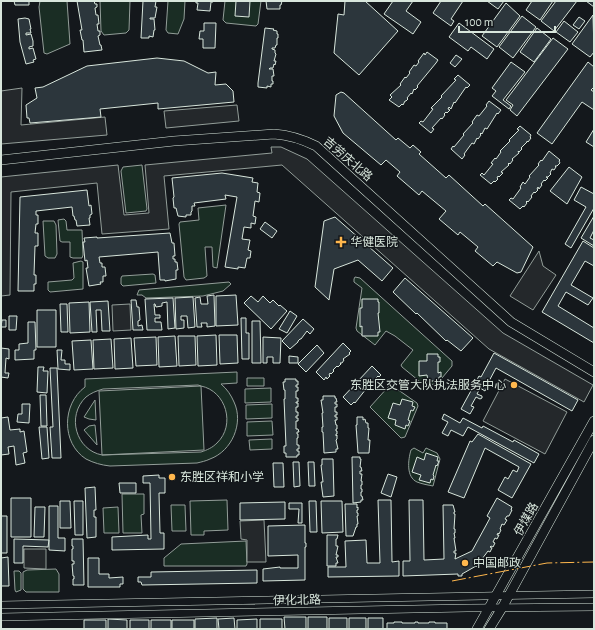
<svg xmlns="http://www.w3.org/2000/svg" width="595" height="630" font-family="'Alegreya Sans','Noto Sans SC',sans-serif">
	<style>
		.green { fill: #1a2d24; stroke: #939e99; fill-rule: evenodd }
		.parking { fill: #24282b; stroke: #939e99 }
		.building { fill: #2c363c; stroke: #d8e6dc }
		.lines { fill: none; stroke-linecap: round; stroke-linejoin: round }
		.minor-casing { stroke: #d8e6dc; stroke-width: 8 }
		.major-casing { stroke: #d8e6dc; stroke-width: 10 }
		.minor { stroke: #14181c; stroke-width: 7 }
		.major { stroke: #14181c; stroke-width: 9 }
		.power { stroke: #ffb74d; stroke-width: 1; stroke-dasharray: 14 3 2 3; stroke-linecap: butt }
		.poi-dot { fill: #ffb74d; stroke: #14181c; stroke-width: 1.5 }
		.labels { text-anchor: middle; stroke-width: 3; stroke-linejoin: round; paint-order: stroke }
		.street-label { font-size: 12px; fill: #d8e6dc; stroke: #14181c }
		.poi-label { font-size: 12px; fill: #d8e6dc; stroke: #14181c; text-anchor: start }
	</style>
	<rect width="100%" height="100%" fill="#14181c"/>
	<path class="green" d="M40,1H67L70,44L47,54L44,53L39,7Z
		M100,1H130L129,30L126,33L104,35L101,31Z
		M168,1H185L184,19L178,34L168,33L166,30Z
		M225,1H261L258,24L256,26L226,23L223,20Z
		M142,165L147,209L146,211L126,213L121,171L123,167Z
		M226,205L217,268L213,267L212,247H205L207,276L204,278L186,280L184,277L179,224L180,222L199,220L198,208Z
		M64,219L66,221L67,230H82L83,255L82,258H73L70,257V242H62L60,241L58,220Z
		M43,221H54L56,225L57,254L55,258H48L45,256Z
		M81,261L83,262V289L50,292L48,290V282L72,280L74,278L73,263Z
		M153,274L155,275L156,283L123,286L121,284V278L122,276Z
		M355,277L360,278L452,361V366L437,384L424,385L402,367L401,365L413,350L395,336L386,331L375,345L357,331L356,328L362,288L354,282V279Z
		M229,282L231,284L223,291L203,296L146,298L142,295H137L139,290Z
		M237,372V383L221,384C227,389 231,395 234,402C244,423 232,451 210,459C206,461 201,462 197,463L110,466C101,465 94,463 86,459C61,443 62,404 85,387V379ZM198,385L201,386L99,391L102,455C76,450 66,416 86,397C91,393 96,391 103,389ZM201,386C226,391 236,425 217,443C212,448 207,450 201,452L102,455L204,450Z
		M247,378H264V386H247Z
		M389,386L394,387L417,403L418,406L405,437L401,438L370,407Z
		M271,388V402L245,403V389Z
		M95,400L96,420L89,419L84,417Z
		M272,404V418L246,419V405Z
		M272,421L273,435L247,436V422Z
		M95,425L97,445L84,430L89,426Z
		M272,439V449L250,450L249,440Z
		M414,448L423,453L426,448L437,453L440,459L433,486C428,485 422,484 417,482C406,477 408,460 411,450Z
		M122,494H144V514L141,515L142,533H123Z
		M227,500L228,530L204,531V535H191L190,501Z
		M171,505H185L186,531H172Z
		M118,507L119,533H104L103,508Z
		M246,541L247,564L246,566H164V558L181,544Z
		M56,569L59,574V592H26L23,589V572L27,570Z
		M14,571H19L21,573V590L16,592L15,590Z"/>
	<path class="parking" d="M22,88L21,125L105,117L107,135L1,144V91Z
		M237,105L239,121L166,128L164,111Z
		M271,147H281L307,159L503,333L593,385L584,402L489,349L282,165L164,176L169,229L102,234L97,183L11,192L10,295L1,296V177L118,165L124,215L149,213L145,165L272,153Z
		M539,251L543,266L556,275L533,310L510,296Z
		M130,304L131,330L113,331L112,305Z
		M505,379L567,412L545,454L483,421Z
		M264,520L266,562H247V540L241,539L240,521Z
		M24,549H46V569L24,568Z"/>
	<path class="building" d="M14,1H29V5H15Z
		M77,1H94L95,4H97V7L95,8L96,15H98L99,24H97L98,31H100V35L98,36L100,45H101L102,50L84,52L83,40H82L80,30H82Z
		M143,1H156L155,7H157L155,18H150V19H154L155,30H154L153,37L149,36V38H141Z
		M196,1H213V2H211L210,11L197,10L198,3H196Z
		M236,1H250L249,17L235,16Z
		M266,1H282L281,5H280V9H267Z
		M345,1H365L398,31L359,75L334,53L338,14L344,15Z
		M393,1H413L406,11L421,22L413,34L384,14Z
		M441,1H463L451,19L454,21L451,26L433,13Z
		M487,1H504L498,9Z
		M532,1H553L540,20L526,10Z
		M556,1H577L554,31L541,21Z
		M586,1H594V7Z
		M506,3L520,16L497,47L482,36Z
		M593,15L594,52L590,57L572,44Z
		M522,16L536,27L513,58L499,47Z
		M579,17L585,21L579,29L573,25Z
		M25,18L29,19L31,29H30L31,33H26V35L31,34L33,41V46L29,47V49L33,48L36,59L33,60L34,62L26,64L20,42L18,19Z
		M564,21L578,32L570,42L556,32Z
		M204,23H216L215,48H203V39H199L200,31H204Z
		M459,23L494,49L487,59L471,47L468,51L449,37Z
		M265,28L274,29L273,30L277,31V34H278V38H277V45H276L275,48H272V49L275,50V53L276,54L274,61H276L275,65L274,64L273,68H270L269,69H273L274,76H272V81H273V84H271V87L267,86V88L258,87V83Z
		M537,28L551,39L534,62L520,52Z
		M553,38L568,49L517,116L510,110L513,105L506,100Z
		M427,52L438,60L436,63L417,86L418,87L415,90L414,89L412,94L411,93L407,98L408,99L406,101H405L403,105L402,104L399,107L389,100L392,97L390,95L401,85L400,84L405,77L406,78L410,73L409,72L414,65L416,66L419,62L418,61L424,53L425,55Z
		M456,55L462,59L455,67L450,63Z
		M157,58L184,61L208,73L216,72L215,85L226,84L233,91L234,102L158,109V103L100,109L101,117L30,123L29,118H27L26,105L37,98L35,88L43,87L87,66Z
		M511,62L525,72L503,100L511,106L509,109L492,96L496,91L492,88Z
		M588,62L594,67V87L591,90L594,92V110L582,102L552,144L537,133Z
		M458,75L470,85L467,88L466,87L455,103L454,102L451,109L449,107L448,109L450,110L447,113L446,112L444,114L445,115L442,119L441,118L432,128L434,129L431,133L419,123L421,121L423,122L433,109L431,108L442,97L441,96L456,80L454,79Z
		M341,92L344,93L396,140L398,138L410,148L413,145L421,152L419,154L446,178L449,175L483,206L485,204L533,247L521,272L517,273L497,262L493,266L475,251L478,247L460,232L458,235L439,219L446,211L422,191L419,195L397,176L400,172L386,160L381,165L343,133L334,116L336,95Z
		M489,101L501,110L498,114L497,113L487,129L485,128L482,134L481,133L480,134L481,135L478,139L477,138L474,144L472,143L464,154L465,155L462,159L451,149L453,146L454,147L464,135L463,134L473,123L472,122L477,115L479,116L487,106L486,105Z
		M520,126L531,135L530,137L531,138L528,142L527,141V142L521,148L522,149L519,152L518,151L519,153L512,159L513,160L510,164L509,163L508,164L509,165L501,172L503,173L499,177L498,176L497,178L498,179L495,182L494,181L491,184L480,175L482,173L484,175L493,164L491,163L495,158L496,159L501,152L500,151L510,141L509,140L519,130L517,129Z
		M594,129V147L586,142Z
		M549,151L560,160L559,161L560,163L557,166H555L556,167L554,170L552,169L550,173L551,174L548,177H546L548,178L545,181L544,180L541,184L542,185L539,189L538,187L537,189L538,190L535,193L534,192L531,196L532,197L528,202L527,201L526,202L527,203L524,207L523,206L520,209L509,200L511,198L513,199L521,188L520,187L523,182L525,184L530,177L529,176L539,165L538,164L541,160L542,161Z
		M569,167L582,177L567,204L550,191Z
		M222,173L253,178L252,182L258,183L257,192L260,193L259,202L255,201L253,216L256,217L255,224L251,223V228L244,227L242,239L250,240L248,250L251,251L250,258H247L245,268L238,267V269L225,267L237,197L225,195L226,199L194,203L195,206H192V211L191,212V215H186V217L178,216L176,208H174L173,198L174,197L172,178Z
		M581,187L594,194V208L571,248L565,244L586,207L574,200Z
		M87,190L89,206L91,205L92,214L90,215V218H89L90,225L77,226L76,220H75L74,216H73L72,207L36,211V215H38V224H36L35,233H38V246H35L34,275H36V284H34V291H18L20,197Z
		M594,216V230L590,238L594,240V246L581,238Z
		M335,217L393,268L382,281L358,260L334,269L329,300L315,287L324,221Z
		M265,222L277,231L272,238L260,229Z
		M170,233L172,243H174L175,256H173V259H175V262H177L178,270H176V279L165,281V280H160L158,252L99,257L100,263H102V267H105L106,276H103V282H100L101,284L89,286L86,268H88L87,260L85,261L83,242H85L84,238L97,237V238Z
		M583,241L594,248V266L585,261L571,285L593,298L588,305L566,292L558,306L594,328V343L542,312Z
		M405,278L473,338L461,351L447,340L446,341L417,313L416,314L393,292Z
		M214,295L215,326L207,327V323H201L202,327H197L195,298L200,297L201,304H208L207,296Z
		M236,295L238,325L216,326V296Z
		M251,296L258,302L263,296L270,303L273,300L279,306L280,305L287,311L271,329L244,303Z
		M193,297L195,327L188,328L187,316H181V320H184V328L176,329L175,298Z
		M173,298L175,328L168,329L167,302L162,303V306L156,307L155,304H154L155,315H160V318H155V322H161L162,330H147L145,299Z
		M362,299H378V302H379V313H378L380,332H378V336H362V326L360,327V308H362Z
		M131,300H136L137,307H139L140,320L138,321V326L142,325L143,330H133Z
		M108,301L110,331H102L101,310H96L97,332H92L90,302Z
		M89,302L90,332L70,333L69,303Z
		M60,304H67L68,332H61Z
		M37,310H56V347H37Z
		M290,311L297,316L287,333L279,329Z
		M9,316H17L16,330H9Z
		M241,318H246V333H249V359H242Z
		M303,319L314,329L310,334L307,331L301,339H300L298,341V342L290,349L282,341Z
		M2,320H6V327H1Z
		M252,321H260L261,363H252Z
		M28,322H35L36,350H34V359L15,360V350H19V344L28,343Z
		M216,335L217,365L198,366L197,336Z
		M219,335H237L238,363L220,364Z
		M175,336L177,366L159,367L158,337Z
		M178,336H195L196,365L179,366Z
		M156,337L157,365L136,366L134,338Z
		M263,337L281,338L280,363H273V357H267V363H263Z
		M131,338L133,368L115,369L114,339Z
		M111,339L113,368L94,369L93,340Z
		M91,340L93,369L74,370L72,341Z
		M343,343L351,351L349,353L350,354L343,359L344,360L342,363H340L341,364L338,367L337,366L333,370L334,371L331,374L330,373L329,375L330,376L327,379L326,377L324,380L316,372Z
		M317,345L324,353L306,372L298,364Z
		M1,348L9,349V359L6,358L5,373H9L8,378L1,377Z
		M57,350H62L61,360H65V364H70V370L58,369Z
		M494,353L578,400L572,411L496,368L488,383L489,384L485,391L480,388L477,394L482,396V398L480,399L476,397L471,406L474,407L470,414L461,409L479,376L481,377Z
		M427,354H438V357H440V362H438V373L441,372V377H439V381H428L427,375L419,376V361H427Z
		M289,356L298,357V363H289Z
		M372,366L381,375L379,377L378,376L370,384L371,385L367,390L366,389L355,403L354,402L351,405L343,397Z
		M38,367H44L43,371H48L47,393L37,392Z
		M50,368H57L61,458H52L50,427H53Z
		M285,379H296V381H298V385H296V387H298V391H296V398H298V402H296V403H298V407H296V412H298V416H296V418H298V421H296V429H298L299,432H297V434H298V438H297V445H299V449H297V451H299V455H297V457H286V453H284V446H286L284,399H285V390H284L283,382H285Z
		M40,395H46L47,426H41Z
		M323,396H335V398H336L337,402H335V404H337V407H335V412H337V415H335V417H337V420H335L336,425H337V429H336V431H337V434H336V436L337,435V439L336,440L338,449H336V452L324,453L323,432H322V427H323L322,413H323L321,400H323Z
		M402,399L413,402L412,406L415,407L413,411L411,410L408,420L410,421L408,426L406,425L405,429L395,425L396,420L388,418L393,403L400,405Z
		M22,404H30L29,423L17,422L18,414H22Z
		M444,414L460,423L463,418L482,428L483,426L513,442L514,440L539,454L534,463L468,427L463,436L451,430L448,436L442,433L448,422L442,419Z
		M8,417L10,430L20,429V432L24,431L27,452L23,453L25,463L16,465L14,446L8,447L9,454L1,455V418Z
		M357,417H363V420L365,419L366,423H368V428H369L368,440H370L369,453H358L356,425H357Z
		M39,427H47L49,458L42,459Z
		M478,434L531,464L512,498L498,490L505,477L508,479L513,470L517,472L519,467L485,448L464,498L448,492L470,441L472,442Z
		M426,453L438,457L437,461H439L437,466L436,465L433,475L434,476L433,480L431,479L430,483L419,480L421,475L412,472L417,457L424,460Z
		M352,457H360V459H361L360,467H361L362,471H360V474H362L361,481H362V485H361V489H362V492H361V496H362L363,500H361V502L353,503Z
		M322,459H333L334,496L323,497L321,482H323L321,465H322Z
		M293,462H299L300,486L294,487Z
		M308,462H314L315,486H309Z
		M273,463H283L284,487H274Z
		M388,474L397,477L391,497L381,493Z
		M159,475V478H165V493H159L160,533H164V549L112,550V537L148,535V539H151L150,483H143V476Z
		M119,483H136V493H120Z
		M95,487L96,510H94V517H96V537L87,538L85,488Z
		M11,498H31V537H11Z
		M497,498L512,507L511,510H512L509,516H507L505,519L507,520L504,525L502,524L500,529L501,530L499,534L498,533L497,535H499L497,539L495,538L493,542L495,543L493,547L491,546L490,547L492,548L490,552L488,551L479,563L480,565L477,567L476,566L462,574V576H458V574L403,576V561H410L409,500H423L424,560L444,559L443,505H453L455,512H454V514H455L454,529H455V533H454L455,538H454L456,551H454V553H456L455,559L472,551L490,518L487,516Z
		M378,500H391L392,562L399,561V576L328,577V567H346L345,541L366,540L367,563H380Z
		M60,501H70L71,528H60Z
		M74,501H83V535H75Z
		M309,501H316L317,532H310Z
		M321,501H342L343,532L322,533Z
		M285,502V519L240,520V503Z
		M289,503H302V523H298L299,509H289Z
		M345,504H357V508L358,507V510H357V513H358V516H357L358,524H357V527H356L353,536H346Z
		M49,506H58V538H65V551L49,550Z
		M35,507H45L44,537H34Z
		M1,516H7V553H1Z
		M305,525V543H306V547H305V580L263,581V569L280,567V568H298V555L268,556V526Z
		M327,535H338L337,539H336V546H338L336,555H338V557H336L338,563H336V566H327Z
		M14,539L49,540L48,547L23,546V563H14Z
		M72,539H83L84,585H73V579H74V576H73L72,564H74V561H72V549H73V546H72Z
		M8,557L9,586H1V558Z
		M88,558H99V574H109V578L123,577V584H120V587H88Z
		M257,570V583L142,585L141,582H138V577H151V572Z
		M284,617H306V629H285Z
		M308,617H327V629H308Z
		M217,618V629H195V619Z
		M234,618L235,629H219L218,619Z
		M329,618H347V629H329Z
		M349,618H366V629H349Z
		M368,618H383V629H368Z
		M108,619L127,620V629H108Z
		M257,619V629H237V620Z
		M260,619H282V629H260Z
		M84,620H106V629H84Z
		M130,620H149V629H130Z
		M151,620H171V629H151Z
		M172,620H194V629H172Z
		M394,622H402V623H415V622H418V623H429V622H435V623H447V629H387V623H394Z"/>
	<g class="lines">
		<defs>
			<path id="minor" d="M1,605L594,594
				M1,617L467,608L594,607"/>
			<path id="major" d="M1,160L174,141L274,134C289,135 302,139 316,146L511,322L594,372
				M477,629L594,421
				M489,629L502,608L594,440"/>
		</defs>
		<use href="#minor" class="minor-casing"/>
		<use href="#major" class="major-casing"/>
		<use href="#minor" class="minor"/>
		<use href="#major" class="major"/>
		<path class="power" d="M452,581L547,563L594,562"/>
	</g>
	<g class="poi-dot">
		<path d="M339 236h4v4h4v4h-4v4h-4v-4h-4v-4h4z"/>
		<circle cx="514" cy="385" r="4"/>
		<circle cx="172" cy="477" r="4"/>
		<circle cx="465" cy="563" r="4"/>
	</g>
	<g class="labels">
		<g class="street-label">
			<text transform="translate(348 159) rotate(41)" y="4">吉劳庆北路</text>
			<text transform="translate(526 519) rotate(-61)" y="4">伊煤路</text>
			<text transform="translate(297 600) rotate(-1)" y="4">伊化北路</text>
		</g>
		<g class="poi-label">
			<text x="350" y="246">华健医院</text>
			<text x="506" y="389" text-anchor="end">东胜区交管大队执法服务中心</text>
			<text x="180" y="481">东胜区祥和小学</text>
			<text x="473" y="567">中国邮政</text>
		</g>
	</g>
	<rect width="595" height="630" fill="none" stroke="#d8e6dc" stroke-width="4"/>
	<path d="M459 26v6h96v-6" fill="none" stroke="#d8e6dc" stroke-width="2"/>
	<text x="465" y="26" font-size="12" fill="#d8e6dc" stroke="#14181c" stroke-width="3" paint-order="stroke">100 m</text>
</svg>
